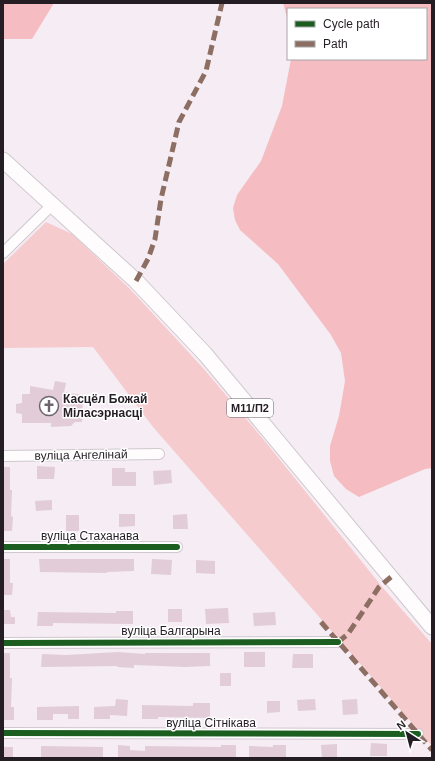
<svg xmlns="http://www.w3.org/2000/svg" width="435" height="761" font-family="Arial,sans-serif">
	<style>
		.green { fill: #f6cbce }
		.forest { fill: #f5bdc1 }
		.building { fill: #e1ccd7 }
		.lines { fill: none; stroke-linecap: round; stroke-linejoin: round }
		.minor-casing { stroke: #cfc8ce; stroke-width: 12 }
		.highway-casing { stroke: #cfc8ce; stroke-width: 17 }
		.minor { stroke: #fefcfd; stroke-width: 10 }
		.highway { stroke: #fefcfd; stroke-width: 15 }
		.quiet { stroke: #8d6e63; stroke-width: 5; stroke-dasharray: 10 5; stroke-linecap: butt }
		.cycleway-casing { stroke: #fff; stroke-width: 8 }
		.cycleway { stroke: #1b5e20; stroke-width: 6 }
		.labels { text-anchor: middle; stroke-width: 3; stroke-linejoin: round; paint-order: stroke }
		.shield { fill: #fff; stroke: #666266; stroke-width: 1 }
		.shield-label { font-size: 11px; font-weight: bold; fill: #241e24 }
		.poi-label { font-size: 12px; font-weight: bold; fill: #241e24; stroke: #fff; text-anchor: start }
		.street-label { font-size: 12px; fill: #241e24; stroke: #fff }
	</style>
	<rect width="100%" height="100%" fill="#f5ecf4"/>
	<path class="green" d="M46,222L72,234L130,289L203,368L264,440L383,588L432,644V746L153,427L93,347L3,348V264Z"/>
	<path class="forest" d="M3,3H54L32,39H3Z
		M283,3H432V468L425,469L359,497L346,489L334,476L330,461V446L339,416L345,381L341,353L331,335L278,264L240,230L235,220L233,208L237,195L261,161L282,106L291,59H426V9H288V21Z"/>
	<path class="building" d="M55,381L66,383L64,392L83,395L82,422H75L71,426L51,427V423H22V414L16,413V404L22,403V394H30V386L53,390Z
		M37,466L55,467L54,479H37Z
		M3,467H10V490H12L11,516L13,517L12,531H3Z
		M112,468H125V472H136V486H112Z
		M171,470L172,483L154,485L153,471Z
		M52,500V510L36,511L35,501Z
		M119,514H135V526L119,527Z
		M187,514L188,529H173V515Z
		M66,515H79V531H66Z
		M3,559H10V583H13L12,595H3Z
		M39,559H134V571L107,572V573L40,572Z
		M152,559L172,560L171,575L151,574Z
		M196,560L215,561V574L196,573Z
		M228,608L229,623L206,624L205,609Z
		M168,609H182V622H168Z
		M3,610H10L11,617H15V624H3Z
		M116,611H133V624L53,623V626H37L38,612L116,613Z
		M275,612L276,625L254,626L253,613Z
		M118,652L145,654V653H210V666L185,667L134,665V668L117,667V666L41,667L42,654L66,655Z
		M244,652H265V667H244Z
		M3,653H10V678H12L11,707H14V720H3Z
		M293,654H313V668H292Z
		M220,673H231V686H220Z
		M116,699L128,700L127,716L110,715V719H94V707L115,706Z
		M315,699L316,710L298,711L297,700Z
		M357,699L358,714L343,715L342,700Z
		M267,701H280V712L267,713Z
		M193,703H210V718L158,717V719H142V705L193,706Z
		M79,706V719H68V714H53V720H37V707Z
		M371,743L387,744V756H370Z
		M337,744V758H322L321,745Z
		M118,745L130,746V750L145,751V746L221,747V745H236V758H118Z
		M273,745H286V758H249V746L273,747Z
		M41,746L103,747V758H41Z
		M3,747H13V758H3Z"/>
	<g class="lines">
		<defs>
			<path id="minor" d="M3,253L53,204
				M3,456L159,454
				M3,547H177
				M3,643L338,642
				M3,733L418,734"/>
			<path id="highway" d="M3,160L136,281L205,354L432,627"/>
		</defs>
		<use href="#minor" class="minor-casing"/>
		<use href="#highway" class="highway-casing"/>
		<use href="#minor" class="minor"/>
		<use href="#highway" class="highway"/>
		<path class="quiet" d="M136,281L148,259L155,239L161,199L179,122L206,71L222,3
			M321,622L432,750
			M338,642L348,634L379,587L391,577"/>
		<defs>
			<path id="cycleway" d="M3,547H177
				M3,643L338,642
				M3,733L418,734"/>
		</defs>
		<use href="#cycleway" class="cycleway-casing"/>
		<use href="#cycleway" class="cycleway"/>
	</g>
	<defs>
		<symbol id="church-ring" viewBox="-11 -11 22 22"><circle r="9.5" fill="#fff" stroke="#6d666d" stroke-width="1.5"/><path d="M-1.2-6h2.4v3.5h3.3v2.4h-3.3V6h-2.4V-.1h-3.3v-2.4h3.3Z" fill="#6d666d"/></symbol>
	</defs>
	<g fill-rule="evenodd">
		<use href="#church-ring" x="38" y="395" width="22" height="22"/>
	</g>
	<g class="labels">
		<rect class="shield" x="227" y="399" width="46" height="18" rx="3"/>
		<g class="shield-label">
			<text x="250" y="412">М11/П2</text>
		</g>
		<g class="poi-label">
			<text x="63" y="403">Касцёл Божай<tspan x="63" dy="14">Міласэрнасці</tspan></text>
		</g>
		<g class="street-label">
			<text transform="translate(81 455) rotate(-1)" y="4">вуліца Ангелінай</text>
			<text x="90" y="540">вуліца Стаханава</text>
			<text x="171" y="635">вуліца Балгарына</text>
			<text x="211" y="727">вуліца Сітнікава</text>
		</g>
	</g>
	<rect width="435" height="761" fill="none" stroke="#241e24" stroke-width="8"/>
	<rect x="287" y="8" width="140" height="52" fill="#ffffff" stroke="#a7a5a7"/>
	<rect x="295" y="21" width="20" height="6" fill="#1b5e20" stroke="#a7a5a7"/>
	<text x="323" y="28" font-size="12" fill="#241e24">Cycle path</text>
	<rect x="295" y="41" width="20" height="6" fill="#8d6e63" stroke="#a7a5a7"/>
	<text x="323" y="48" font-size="12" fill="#241e24">Path</text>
	<g transform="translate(407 733) rotate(324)" stroke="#ffffff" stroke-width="3" paint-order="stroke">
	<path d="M0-3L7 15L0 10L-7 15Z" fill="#241e24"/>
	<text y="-6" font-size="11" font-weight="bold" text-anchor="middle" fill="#241e24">N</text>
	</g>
</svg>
